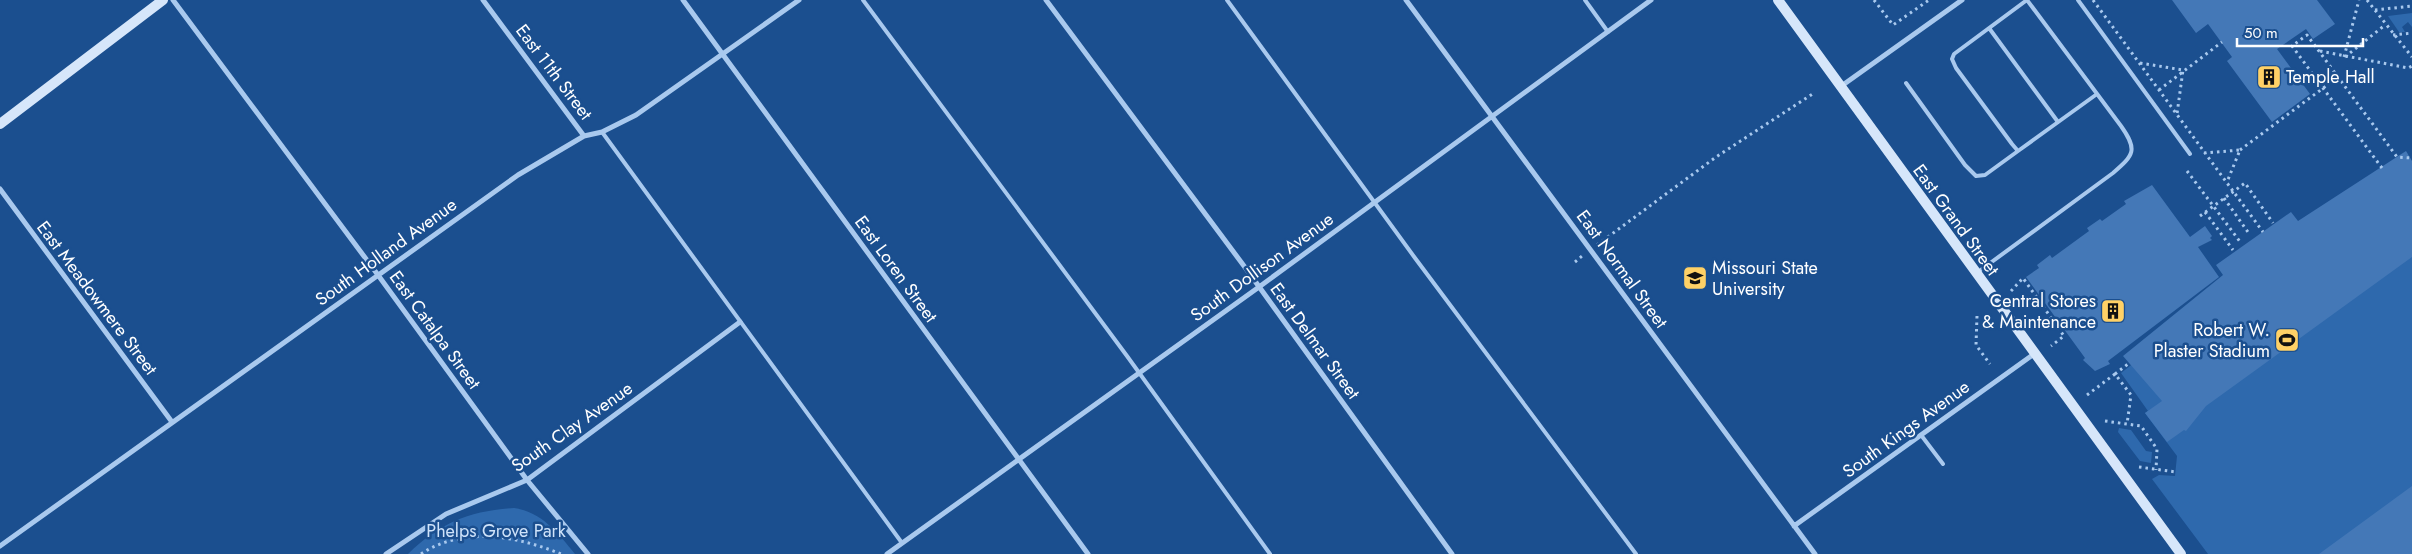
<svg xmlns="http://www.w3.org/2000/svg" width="2412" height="554" font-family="Jost,sans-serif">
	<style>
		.green { fill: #2e69ad }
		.building { fill: #4478b7 }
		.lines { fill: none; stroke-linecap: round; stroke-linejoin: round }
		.path { stroke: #a9c9ee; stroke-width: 3; stroke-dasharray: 2.5 4; stroke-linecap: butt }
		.service { stroke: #a9c9ee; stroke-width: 4 }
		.minor { stroke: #a9c9ee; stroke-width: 5 }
		.secondary { stroke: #d6e6fa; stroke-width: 10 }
		.labels { text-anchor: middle; stroke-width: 5; stroke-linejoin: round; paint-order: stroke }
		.street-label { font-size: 18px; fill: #fff; stroke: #1b4f8f }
		.poi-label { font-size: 18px; fill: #fff; stroke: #1b4f8f; text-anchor: start }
		.park-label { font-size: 18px; fill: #cfe3fa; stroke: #1b4f8f }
	</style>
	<rect width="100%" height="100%" fill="#1b4f8f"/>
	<path class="green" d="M2412,13V27L2408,22L2402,27L2405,32H2399L2388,16Z
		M2412,165V554H2208L2152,479L2159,475L2175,476L2177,456L2145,413L2148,411L2121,373L2204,308Z
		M2119,428L2131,430L2146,451L2152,452L2151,463L2140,461L2118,432Z
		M514,508C542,512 558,533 575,554H408C440,523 469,511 514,508Z"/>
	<path class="building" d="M2172,0H2317L2335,24L2313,39L2306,29L2277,49L2310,94L2272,122L2227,61L2232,57L2208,24L2196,33Z
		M2406,151L2412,161V257L2206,406L2186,431L2184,430L2167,442L2145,413L2162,401L2123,356L2223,275L2216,265L2291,212L2298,221Z
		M2152,185L2190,237L2205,226L2212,236L2210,238L2212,240L2198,247L2219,277L2108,361L2110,364L2095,371L2083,360L2085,358L2026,277L2039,268L2037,265L2050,255L2052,258L2089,231L2087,228L2100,219L2102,221L2126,204L2124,201Z
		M2412,486V554H2319Z"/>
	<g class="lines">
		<path class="path" d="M1874,0L1893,25L1929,0
			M2093,0L2263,232
			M2367,0L2412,57
			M2375,10L2412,6
			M2393,35L2412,33
			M2320,51L2408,68L2412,66
			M2344,57L2359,0
			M2345,57L2385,25
			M2140,63L2183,70L2177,114
			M2159,90L2222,42
			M2240,150L2338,77
			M2204,153L2240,150L2227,182
			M2382,168L2292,46L2307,35L2397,157L2412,158
			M2187,171L2241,243
			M2224,198L2250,235
			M2205,212L2233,250
			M2200,216L2245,183L2273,223
			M1597,245L1716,157L1814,93
			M1575,262L1582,256
			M2011,291L2023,278L2064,336L2051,346
			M1977,316L1976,345L1990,364
			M2115,374L2128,364
			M2087,395L2115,374L2131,395L2127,424
			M2105,421L2141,426L2157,449L2156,470
			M2139,467L2176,472
			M421,554C463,526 517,536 561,554"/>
		<path class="service" d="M863,0L1127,356L1270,554
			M1227,0L1415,258L1636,554
			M1585,0L1608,32
			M2027,0L1954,54L1952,59L1956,68L2012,144L2018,151L2097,94
			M2078,0L2190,154
			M1989,28L2058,122
			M1906,83L1965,165L1976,176L1985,175L2018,151
			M602,132L902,543
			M1978,272L2113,173C2134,155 2138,150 2121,126L2027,0
			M1921,435L1943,464"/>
		<path class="minor" d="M173,0L378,275L527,480L588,554
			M483,0L584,136
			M683,0L1088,554
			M1046,0L1247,270L1452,554
			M1406,0L1815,554
			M1840,87L1962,0
			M0,189L172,422
			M1794,526L2034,354
			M0,546L518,175L584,136L602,132L636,115L799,0
			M386,554L446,514L527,480L740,322
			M887,554L1259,287L1651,0"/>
		<path class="secondary" d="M1778,0L2181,554
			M0,124L163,0"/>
	</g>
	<defs>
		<symbol id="building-square" viewBox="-11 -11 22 22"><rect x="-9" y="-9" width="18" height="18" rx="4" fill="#ffd166" stroke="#1b4f8f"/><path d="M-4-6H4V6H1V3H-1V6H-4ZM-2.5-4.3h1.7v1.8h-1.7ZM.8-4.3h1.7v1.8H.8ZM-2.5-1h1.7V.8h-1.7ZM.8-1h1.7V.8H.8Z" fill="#111"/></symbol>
		<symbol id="university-square" viewBox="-11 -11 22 22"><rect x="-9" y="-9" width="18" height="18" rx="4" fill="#ffd166" stroke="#1b4f8f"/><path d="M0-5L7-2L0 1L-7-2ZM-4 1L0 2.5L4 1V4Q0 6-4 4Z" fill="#111"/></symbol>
		<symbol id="stadium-square" viewBox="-11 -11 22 22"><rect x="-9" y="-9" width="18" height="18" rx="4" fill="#ffd166" stroke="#1b4f8f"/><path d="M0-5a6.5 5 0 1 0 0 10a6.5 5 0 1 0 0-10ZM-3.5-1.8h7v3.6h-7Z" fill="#111"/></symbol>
	</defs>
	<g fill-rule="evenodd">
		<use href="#building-square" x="2255" y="63" width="28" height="28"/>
		<use href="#university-square" x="1681" y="264" width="28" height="28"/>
		<use href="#building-square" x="2099" y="297" width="28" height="28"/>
		<use href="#stadium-square" x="2273" y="326" width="28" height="28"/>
	</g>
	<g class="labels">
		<g class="street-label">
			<text transform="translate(554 72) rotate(53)" y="6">East 11th Street</text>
			<text transform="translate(1956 220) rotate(54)" y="6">East Grand Street</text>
			<text transform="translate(386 252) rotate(-36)" y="6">South Holland Avenue</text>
			<text transform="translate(1262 267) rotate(-36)" y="6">South Dollison Avenue</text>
			<text transform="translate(896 269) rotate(54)" y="6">East Loren Street</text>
			<text transform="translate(1622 269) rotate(54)" y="6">East Normal Street</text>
			<text transform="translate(97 298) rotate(53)" y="6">East Meadowmere Street</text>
			<text transform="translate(435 330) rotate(54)" y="6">East Catalpa Street</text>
			<text transform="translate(1315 341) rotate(54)" y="6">East Delmar Street</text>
			<text transform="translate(572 427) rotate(-35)" y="6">South Clay Avenue</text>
			<text transform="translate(1906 429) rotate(-36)" y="6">South Kings Avenue</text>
		</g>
		<g class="poi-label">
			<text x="2286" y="83">Temple Hall</text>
			<text x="1712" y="274">Missouri State<tspan x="1712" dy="21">University</tspan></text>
			<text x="2096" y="307" text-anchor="end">Central Stores<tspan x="2096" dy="21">&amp; Maintenance</tspan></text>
			<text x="2270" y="336" text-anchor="end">Robert W.<tspan x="2270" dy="21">Plaster Stadium</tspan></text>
		</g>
		<g class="park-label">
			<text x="496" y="537">Phelps Grove Park</text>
		</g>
	</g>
	<path d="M2237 38v8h126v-8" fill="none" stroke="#ffffff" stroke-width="2.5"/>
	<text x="2244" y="38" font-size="15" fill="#ffffff" stroke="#1b4f8f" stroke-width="4" paint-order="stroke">50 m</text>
</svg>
